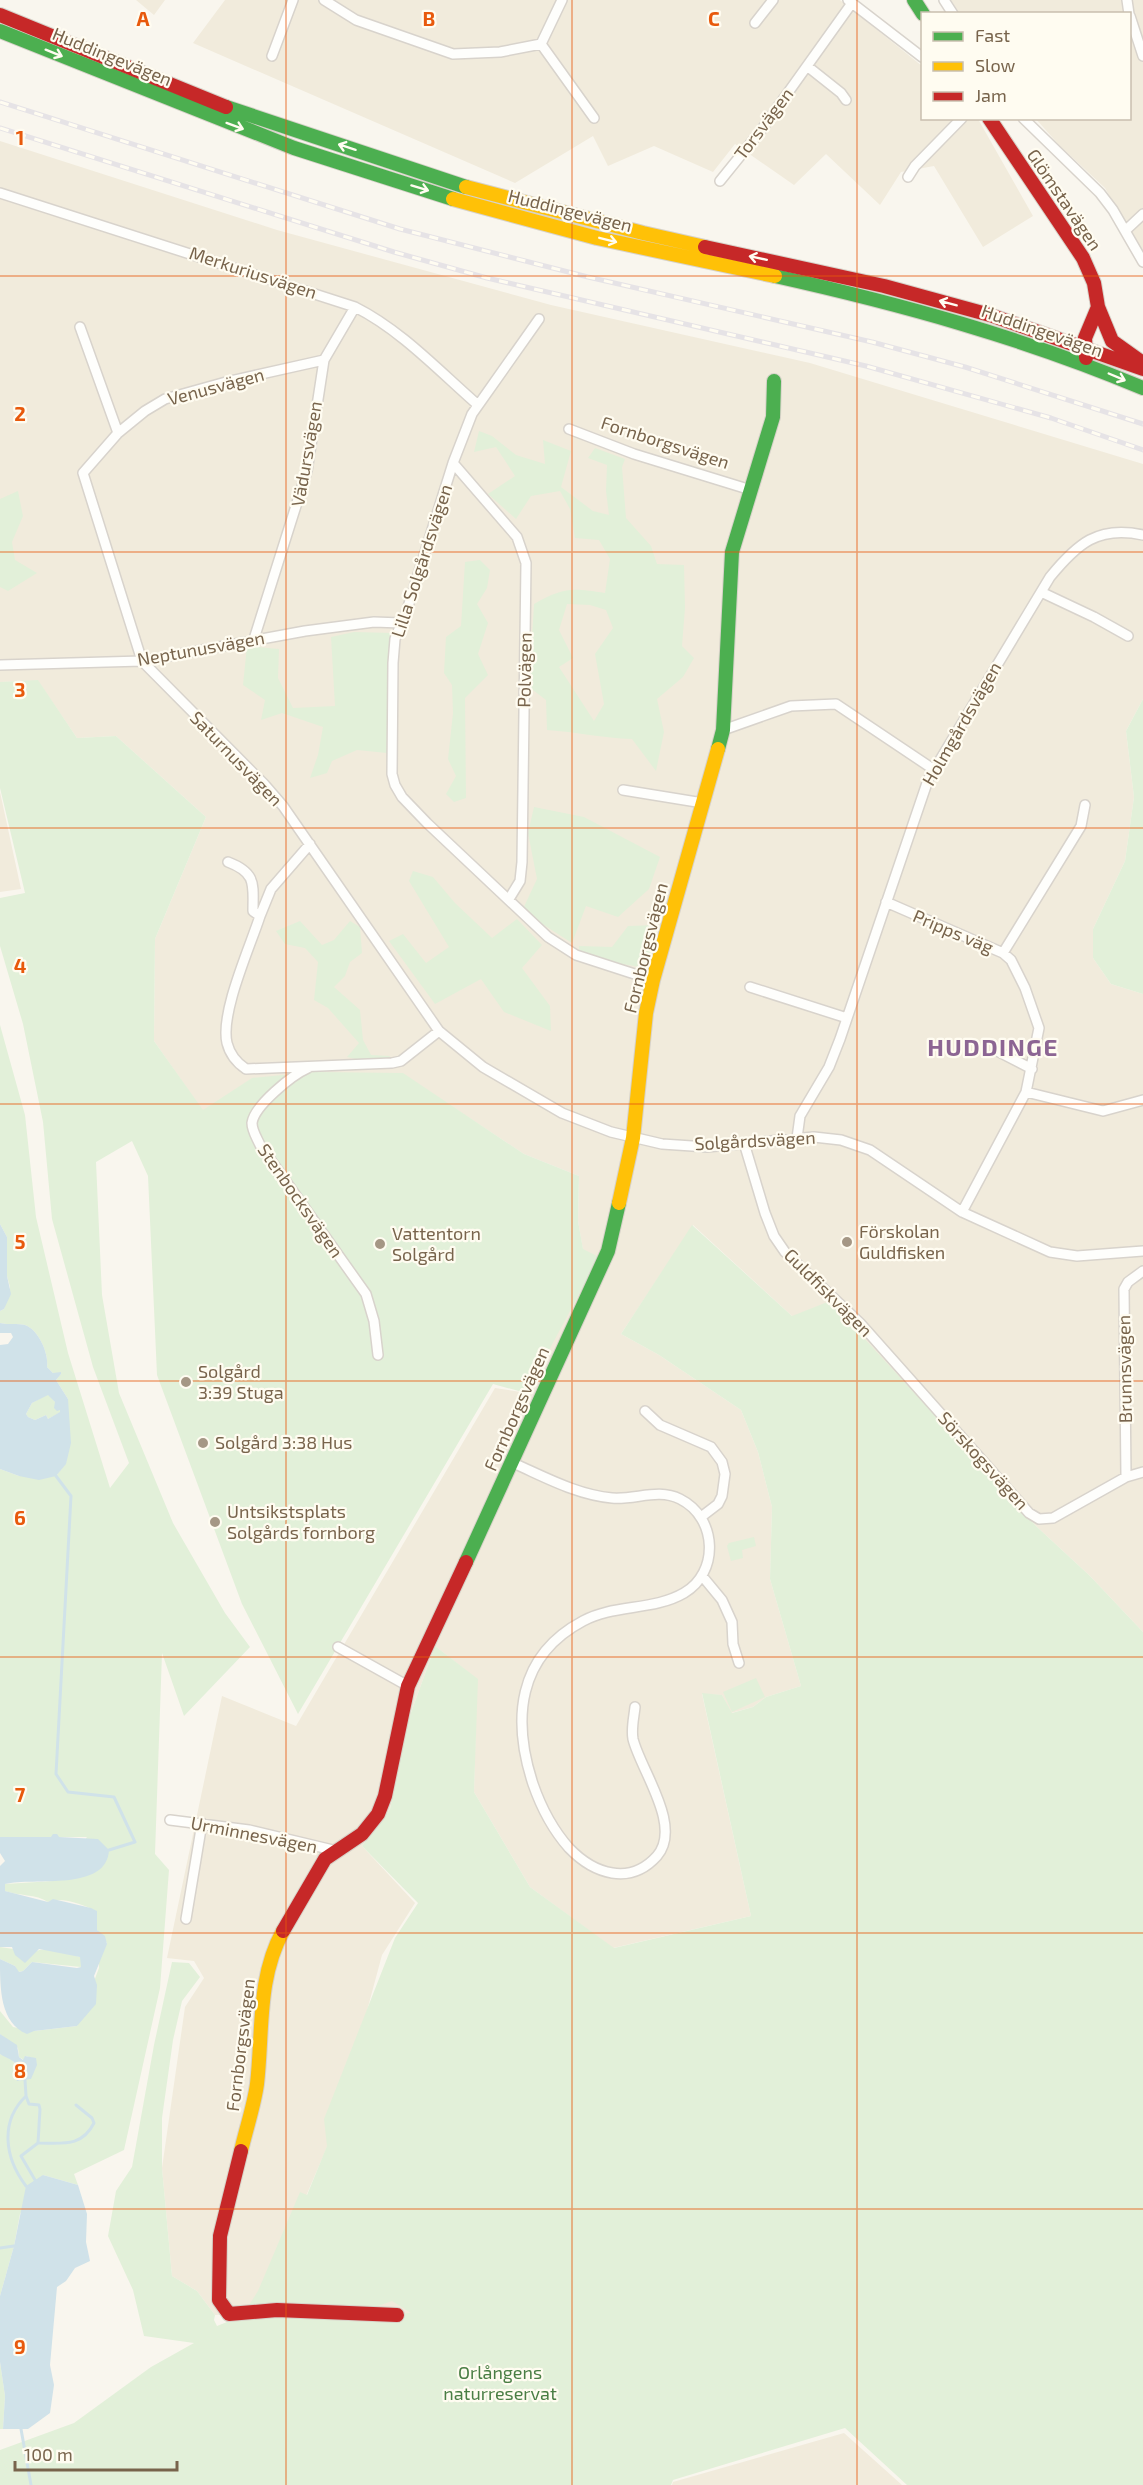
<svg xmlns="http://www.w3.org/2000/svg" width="1143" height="2485" font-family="'Exo 2',sans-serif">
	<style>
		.residential { fill: #f1ebdc }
		.green { fill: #e2f0d9; fill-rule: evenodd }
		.water { fill: #d0e2e9; fill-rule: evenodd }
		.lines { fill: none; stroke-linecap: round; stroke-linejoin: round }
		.stream { stroke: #d0e2e9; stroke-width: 3 }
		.street-casing { stroke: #d8d3cc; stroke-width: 12 }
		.fast-casing { stroke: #d7d2c9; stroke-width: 16 }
		.slow-casing { stroke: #d7d2c9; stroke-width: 16 }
		.jam-casing { stroke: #d7d2c9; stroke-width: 16 }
		.street { stroke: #fefefc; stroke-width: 9 }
		.fast { stroke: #4caf50; stroke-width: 14 }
		.slow { stroke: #ffc107; stroke-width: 14 }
		.jam { stroke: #c62828; stroke-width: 14 }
		.rail-casing { stroke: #e6e3e6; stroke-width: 5 }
		.rail { stroke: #fffcf1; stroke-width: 3; stroke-dasharray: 9; stroke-linecap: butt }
		.oneway { stroke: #fffcf1 }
		.grid { fill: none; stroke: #e8590c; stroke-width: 1.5; stroke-opacity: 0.55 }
		.poi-dot { fill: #a59785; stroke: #fffcf1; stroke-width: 2 }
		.labels { text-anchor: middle; stroke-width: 4.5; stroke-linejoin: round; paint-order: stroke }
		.street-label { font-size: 18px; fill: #78644c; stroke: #fffcf1 }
		.poi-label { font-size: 18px; fill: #78644c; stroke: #fffcf1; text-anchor: start }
		.park-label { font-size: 18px; fill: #4a7e44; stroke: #fffcf1 }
		.district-label { font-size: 24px; font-weight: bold; letter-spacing: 1.5px; fill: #8c6593; stroke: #fffcf1 }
		.grid-label { font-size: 20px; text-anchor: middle; font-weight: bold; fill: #e8590c; stroke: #fffcf1; stroke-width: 4.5; stroke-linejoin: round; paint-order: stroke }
	</style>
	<rect width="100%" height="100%" fill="#f9f6ee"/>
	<path class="residential" d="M136,0H165L154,15Z
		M225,0H840L922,66V118L978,119L1033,216L983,247L934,166L901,172L880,205L826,154L794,185L735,144L713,172L654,146L608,166L593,136L515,183L193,43Z
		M951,0H1143V255L1105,188L1059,145L1036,119L1130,118V14L959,13Z
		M0,141L277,230L551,305L810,363L1143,464V699L1126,731L1134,797L1125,861L1093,929V958L1111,984L1143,994V1632L1090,1576L1036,1526L975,1462L792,1316L693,1225L621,1334L659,1355L741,1410L758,1452L772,1507L770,1579L801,1686L766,1697L753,1707L731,1713L722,1695L702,1694L751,1916L613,1948L530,1887L474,1792L477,1679L435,1646L408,1721L390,1809L362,1846L415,1903L382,1955L336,2126L265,2292L393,2301L414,2314L424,2336L256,2314L215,2315L197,2291L172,2276L162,2168L185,2007L204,1978L194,1961L167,1958L222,1696L296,1726L495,1388L527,1393L583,1250L578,1221L579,1176L524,1154L403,1074L253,1078L203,1111L154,1041L155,939L206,817L116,736L77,738L38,681L0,682Z
		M0,792L21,889L0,892Z
		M844,2433L902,2485H672L673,2482Z"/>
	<path class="green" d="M479,431L492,436L516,455L545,464L543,440L571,451L561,487L593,511L609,515L606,491L607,465L588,458L595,448L625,459L622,467L626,518L651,546L657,564L684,565L685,608L682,646L694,658L683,677L657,699L664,732L656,771L632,739C603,738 576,732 547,730L546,700L529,687L534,604C564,587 572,588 605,593L610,559L599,540L575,538L570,509L560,491L531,496L516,519L488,494L515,476L496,447L474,452ZM567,604L590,605L606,610L613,628L595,654L604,704L594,721L559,667L573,658L559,630Z
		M18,491L23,516L12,542L15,560L37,573L8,591L0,587V499Z
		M480,560L490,570L487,588L477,604L488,623L478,654L488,675L465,698L466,798L454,802L446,794L456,776L448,759L453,713L452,685L444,673L446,637L461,626L465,562Z
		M354,632L393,633L388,666L387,753L357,750L332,761L327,773L310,778L318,755L323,727L282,713L261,720L265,700L243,685L247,646L279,649L278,678L293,708L335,706L331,637Z
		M38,680L77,738L116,736L206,817L155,939L154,1041L203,1110L252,1078L315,1072L403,1073L524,1154L579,1176L578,1221L583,1249L599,1257L526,1393L493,1384L298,1714L242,1604L157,1375L148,1176L132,1141L96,1162L102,1295L119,1393L173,1523L225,1613L250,1647L184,1716L162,1653L155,1854L169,1870L160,1988L124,2150L74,2174L78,2185L43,2175L20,2214L14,2246L0,2296V2054L11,2058L20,2072L32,2058L26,2056L24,2060L19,2057L18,2048L0,2034V2011L13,2027L34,2031L77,2026L99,1968V1959L107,1943L97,1930L96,1911C84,1905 61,1896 48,1902C36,1894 19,1896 5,1891L3,1887L5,1884L53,1881L87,1837H0V1469L19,1476H56L66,1463L68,1420V1399L56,1380L61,1374L53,1373L47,1367C49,1354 39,1330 25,1325C18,1323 8,1325 0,1323V1311L4,1309L10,1287L7,1276V1237L0,1224V1025L25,1115L36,1217L68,1353L110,1488L129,1463L93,1367L52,1219L43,1122L23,1024L0,946V898L25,893L0,788V682Z
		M1143,699V994L1111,984L1093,958V929L1125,861L1134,797L1126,731Z
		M534,807L584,817L660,857L649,889L618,917L586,906L572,943L522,911L537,879L528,833Z
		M413,871L433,877L455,903L492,938L517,919L542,945L522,968L550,1006L551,1031L504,1012L481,979L435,1004L389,941L403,934L426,963L449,947L409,881Z
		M300,921L322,945L334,940L350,921L360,927L362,953L350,962L345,976L334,987L360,1010L363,1040L371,1055L390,1056L389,1058L364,1061L347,1057L359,1043L328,1008L314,1000L318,962L305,948L285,944L276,931Z
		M659,925L646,968L580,957L579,946L612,947L628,926Z
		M692,1225L792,1316L830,1301L1036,1526L1090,1576L1143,1632V2485H907L845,2428L673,2480L671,2485H0V2450L74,2423L151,2367L194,2343L144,2336L133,2290L108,2236L116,2191L132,2167L154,2045L172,1962L189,1963L200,1977L182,2001L173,2040L162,2118V2168L172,2276L197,2291L215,2315L214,2320L217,2326L242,2316L258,2291L300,2192L307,2195L327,2146L324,2119L395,1938L418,1903L362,1846L390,1809L408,1721L435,1646L478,1679L474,1792L530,1887L614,1948L751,1916L702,1693L722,1695L732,1713L753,1707L766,1697L801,1686L770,1579L772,1507L758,1452L741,1410L659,1355L621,1334ZM392,2301L411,2313L350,2317V2316Z
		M48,1394L55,1402L61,1412L48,1419L46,1415L35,1420L28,1417L26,1414L32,1403Z
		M754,1537L756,1546L742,1550L743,1558L731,1561L727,1546L729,1543Z
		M756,1678L765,1697L732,1712L723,1692Z
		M0,1947L34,1952C46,1945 68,1954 81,1957V1967L32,1962L23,1971L18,1972L15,1966L0,1959Z
		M0,2362L5,2396L3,2429H0Z"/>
	<path class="water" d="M0,1224L7,1237V1276L11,1294L4,1309L0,1311Z
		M0,1323C8,1325 18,1323 25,1325C39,1330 49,1354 47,1367L53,1373L61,1372V1374L56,1380L68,1399L71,1443L66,1464L56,1476L39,1480L19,1476L0,1469V1345L8,1344L13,1337L11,1333H0ZM48,1395L55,1402L54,1408L57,1411L60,1410V1412L48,1419L46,1415L35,1420L28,1417L26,1414L32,1403Z
		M53,1834H57L59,1837L98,1839L109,1850C107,1892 34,1877 5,1884V1891L48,1902L53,1899L91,1908L97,1911V1930L105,1936L107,1944L94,1976L97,1985L96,2004L77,2026L34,2031L27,2034C0,2023 0,1989 0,1959L15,1966L19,1972L23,1971L32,1962L77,1968L81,1967L80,1957L39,1949L25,1963L15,1955L12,1947H0V1866L5,1861L0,1853V1837H51Z
		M0,2034L17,2045L19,2057L23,2060L25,2056L36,2058L37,2065L31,2079L17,2081L16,2078L20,2072C14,2058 11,2061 0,2054Z
		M43,2175L78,2185L87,2214L86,2242L90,2261L75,2268L66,2281L57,2287L50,2365L54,2385L50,2413L28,2429H3L5,2396L0,2362V2296L14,2246L26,2186Z"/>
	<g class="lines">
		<path class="stream" d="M56,1476L71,1496L56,1774L68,1792L114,1797L135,1842L109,1850
			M25,2080L26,2096C0,2121 4,2157 26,2186
			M26,2096L29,2104L39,2105L40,2109L38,2143L21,2156L35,2180
			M39,2143C63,2143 82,2147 94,2123L92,2118L76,2105
			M0,2248L14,2246
			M21,2429L31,2485"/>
		<defs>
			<path id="street" d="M324,0L356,20L453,54L500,52L541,44
				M562,0L541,44L594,118
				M848,0L922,57
				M944,0L953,14
				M1127,0L1129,14
				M1130,16L1143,56
				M755,23L773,0
				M272,56L293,0
				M807,66L841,93L846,100
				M1023,118L1100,193L1113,210L1143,262
				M908,177L915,166L962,118
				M720,181L762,129L852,3
				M0,193L355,307C401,330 439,371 478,405
				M1126,230L1143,214
				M539,319L472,414L453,463L407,610L395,639L393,663L392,774L395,785L402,797L427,823L548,937L576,955L653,980
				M80,327L118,433
				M324,360L226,382L165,399L145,411L118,433L83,473L142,661L264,784L283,806L439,1031L483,1067L562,1113L611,1132L662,1144L707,1147L814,1137L841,1140L870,1150L962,1212L1050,1252L1077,1256L1143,1251
				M569,429L634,454L751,490
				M453,463L517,537L526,563L522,862L520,881L509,899
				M1041,592L1094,617L1128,636
				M254,639L307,471L324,360L355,307
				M0,665L142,661L305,631L374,622L401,623
				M723,730L791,706L836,704L933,769
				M623,790L703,803
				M228,862C257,873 253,885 253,911L260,916L271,889L310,844
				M886,902L1003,953L1011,960L1025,988L1039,1028L1026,1092L962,1212
				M260,916C250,947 220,1013 227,1043C230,1055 237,1063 246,1069L392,1063L401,1061L439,1031
				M1003,953L1081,826L1085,805
				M750,987L847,1018
				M999,1052L1032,1069
				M308,1068C292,1075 254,1106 252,1123C252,1131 257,1138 260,1145L366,1294L374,1321L378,1355
				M1026,1092L1103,1111L1143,1100
				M797,1138L800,1116L829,1067L840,1039L928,780L1050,577C1077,544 1098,525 1143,535
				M744,1143L765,1213L774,1236L785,1252L860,1323L1029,1513L1039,1519L1053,1518L1126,1477L1143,1472
				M645,1411L660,1425L711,1447L722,1462L725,1474L722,1496L718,1504L701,1517
				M513,1463C545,1477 577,1495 612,1498C636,1500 658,1488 680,1499C718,1518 719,1573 684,1593C653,1611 614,1604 583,1621C517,1656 512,1720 533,1784C541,1807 553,1830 569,1848C594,1874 630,1886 657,1856C683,1826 640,1769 633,1739C631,1729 634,1717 635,1707
				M1126,1477L1124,1289L1128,1282L1143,1271
				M703,1577L722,1600L732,1622L733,1644L739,1663
				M338,1647L408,1686
				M170,1820L249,1830L337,1851
				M186,1919L202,1823"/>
			<path id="fast" d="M914,0L923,14
				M0,31L294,148L453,199
				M226,107L466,187
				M775,276C901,304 1024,338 1143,388
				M718,749L723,730L732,552L773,417L774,381
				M466,1562L608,1251L619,1203"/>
			<path id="slow" d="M466,187L643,233L705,247
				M453,199L597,238L775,276
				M619,1203L633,1138L646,1013L653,980L718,749
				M241,2151C246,2129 254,2106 257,2084C263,2032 257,1978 283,1931"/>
			<path id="jam" d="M0,15L226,107
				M989,118L1083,258L1094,283L1098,307L1112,341L1143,363
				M705,247L884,286L990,315L1143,369
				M1086,358L1085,338L1098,307
				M283,1931L325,1859L362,1834L378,1814L385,1796L408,1686L466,1562
				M241,2151L220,2236L219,2300L229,2314L277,2310L397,2315"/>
		</defs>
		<use href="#street" class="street-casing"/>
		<use href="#fast" class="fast-casing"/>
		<use href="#slow" class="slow-casing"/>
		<use href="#jam" class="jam-casing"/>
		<use href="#street" class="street"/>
		<use href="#fast" class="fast"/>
		<use href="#slow" class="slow"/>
		<use href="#jam" class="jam"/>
		<defs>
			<path id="rail" d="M0,102L400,229L588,277L872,342L965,367L1143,424
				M0,128L394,252L487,278L866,366L1051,418L1143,450"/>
		</defs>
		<use href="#rail" class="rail-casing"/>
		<use href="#rail" class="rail"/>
	</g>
	<defs><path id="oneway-shaft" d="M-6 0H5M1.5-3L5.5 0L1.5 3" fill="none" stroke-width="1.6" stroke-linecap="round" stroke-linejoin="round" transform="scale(1.5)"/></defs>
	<g class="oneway">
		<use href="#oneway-shaft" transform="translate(54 53) rotate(22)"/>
		<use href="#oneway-shaft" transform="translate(235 126) rotate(20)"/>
		<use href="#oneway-shaft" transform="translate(347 147) rotate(-162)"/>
		<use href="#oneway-shaft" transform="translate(420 188) rotate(17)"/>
		<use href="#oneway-shaft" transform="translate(608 240) rotate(14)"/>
		<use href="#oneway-shaft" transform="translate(758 258) rotate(-168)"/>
		<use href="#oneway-shaft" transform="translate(948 303) rotate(-165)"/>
		<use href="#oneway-shaft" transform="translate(1117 377) rotate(23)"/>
	</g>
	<path class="grid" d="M286,0V2485M572,0V2485M857,0V2485M0,276H1143M0,552H1143M0,828H1143M0,1104H1143M0,1381H1143M0,1657H1143M0,1933H1143M0,2209H1143"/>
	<g class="poi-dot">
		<circle cx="847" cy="1242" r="6"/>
		<circle cx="380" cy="1244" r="6"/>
		<circle cx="186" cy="1382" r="6"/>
		<circle cx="203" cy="1443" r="6"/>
		<circle cx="215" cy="1522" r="6"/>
	</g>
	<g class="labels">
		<g class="street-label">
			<text transform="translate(112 57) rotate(22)" y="6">Huddingevägen</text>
			<text transform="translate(764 124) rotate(-53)" y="6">Torsvägen</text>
			<text transform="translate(1064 200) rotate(56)" y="6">Glömstavägen</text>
			<text transform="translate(570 211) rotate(14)" y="6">Huddingevägen</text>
			<text transform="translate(253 273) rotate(18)" y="6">Merkuriusvägen</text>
			<text transform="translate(1042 331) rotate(19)" y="6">Huddingevägen</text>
			<text transform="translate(216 387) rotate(-15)" y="6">Venusvägen</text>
			<text transform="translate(665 443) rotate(18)" y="6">Fornborgsvägen</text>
			<text transform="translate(307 454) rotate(-80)" y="6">Vädursvägen</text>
			<text transform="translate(422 561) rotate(-72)" y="6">Lilla Solgårdsvägen</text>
			<text transform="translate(201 649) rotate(-10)" y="6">Neptunusvägen</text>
			<text transform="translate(525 670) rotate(-89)" y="6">Polvägen</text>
			<text transform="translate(962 724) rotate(-60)" y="6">Holmgårdsvägen</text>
			<text transform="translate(236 759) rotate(46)" y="6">Saturnusvägen</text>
			<text transform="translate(953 932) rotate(23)" y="6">Pripps väg</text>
			<text transform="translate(646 948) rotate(-76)" y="6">Fornborgsvägen</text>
			<text transform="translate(755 1141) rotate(-3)" y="6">Solgårdsvägen</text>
			<text transform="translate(300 1201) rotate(55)" y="6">Stenbocksvägen</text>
			<text transform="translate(828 1293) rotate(45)" y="6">Guldfiskvägen</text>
			<text transform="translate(1125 1369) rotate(-91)" y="6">Brunnsvägen</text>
			<text transform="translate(517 1409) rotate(-66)" y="6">Fornborgsvägen</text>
			<text transform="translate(983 1461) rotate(48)" y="6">Sörskogsvägen</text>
			<text transform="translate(254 1835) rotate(11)" y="6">Urminnesvägen</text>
			<text transform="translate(241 2045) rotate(-83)" y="6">Fornborgsvägen</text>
		</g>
		<g class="poi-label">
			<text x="859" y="1238">Förskolan<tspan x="859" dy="21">Guldfisken</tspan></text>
			<text x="392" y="1240">Vattentorn<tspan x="392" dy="21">Solgård</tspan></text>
			<text x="198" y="1378">Solgård<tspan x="198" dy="21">3:39 Stuga</tspan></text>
			<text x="215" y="1449">Solgård 3:38 Hus</text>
			<text x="227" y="1518">Untsikstsplats<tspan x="227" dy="21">Solgårds fornborg</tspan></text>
		</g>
		<g class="park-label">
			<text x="500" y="2379">Orlångens<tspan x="500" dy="21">naturreservat</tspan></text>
		</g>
		<g class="district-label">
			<text x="993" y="1056">HUDDINGE</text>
		</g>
	</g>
	<g class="grid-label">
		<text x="143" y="26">A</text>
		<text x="429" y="26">B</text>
		<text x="714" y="26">C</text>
		<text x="20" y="145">1</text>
		<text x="20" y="421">2</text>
		<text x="20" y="697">3</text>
		<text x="20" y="973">4</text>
		<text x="20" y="1249">5</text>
		<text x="20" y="1525">6</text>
		<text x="20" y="1802">7</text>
		<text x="20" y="2078">8</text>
		<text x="20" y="2354">9</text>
	</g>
	<rect x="921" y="12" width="210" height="108" fill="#fffcf1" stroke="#c9bfaf" stroke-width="1.5"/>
	<rect x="933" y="32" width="30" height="9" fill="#4caf50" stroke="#c9bfaf" stroke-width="1.5"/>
	<text x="975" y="42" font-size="18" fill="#78644c">Fast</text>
	<rect x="933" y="62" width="30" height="9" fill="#ffc107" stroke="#c9bfaf" stroke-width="1.5"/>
	<text x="975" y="72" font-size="18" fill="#78644c">Slow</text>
	<rect x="933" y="92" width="30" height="9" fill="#c62828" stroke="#c9bfaf" stroke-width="1.5"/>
	<text x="975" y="102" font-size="18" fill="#78644c">Jam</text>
	<path d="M15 2461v9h162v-9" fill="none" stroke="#78644c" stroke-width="3"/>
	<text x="24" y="2461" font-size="18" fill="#78644c" stroke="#fffcf1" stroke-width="4.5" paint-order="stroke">100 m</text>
</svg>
